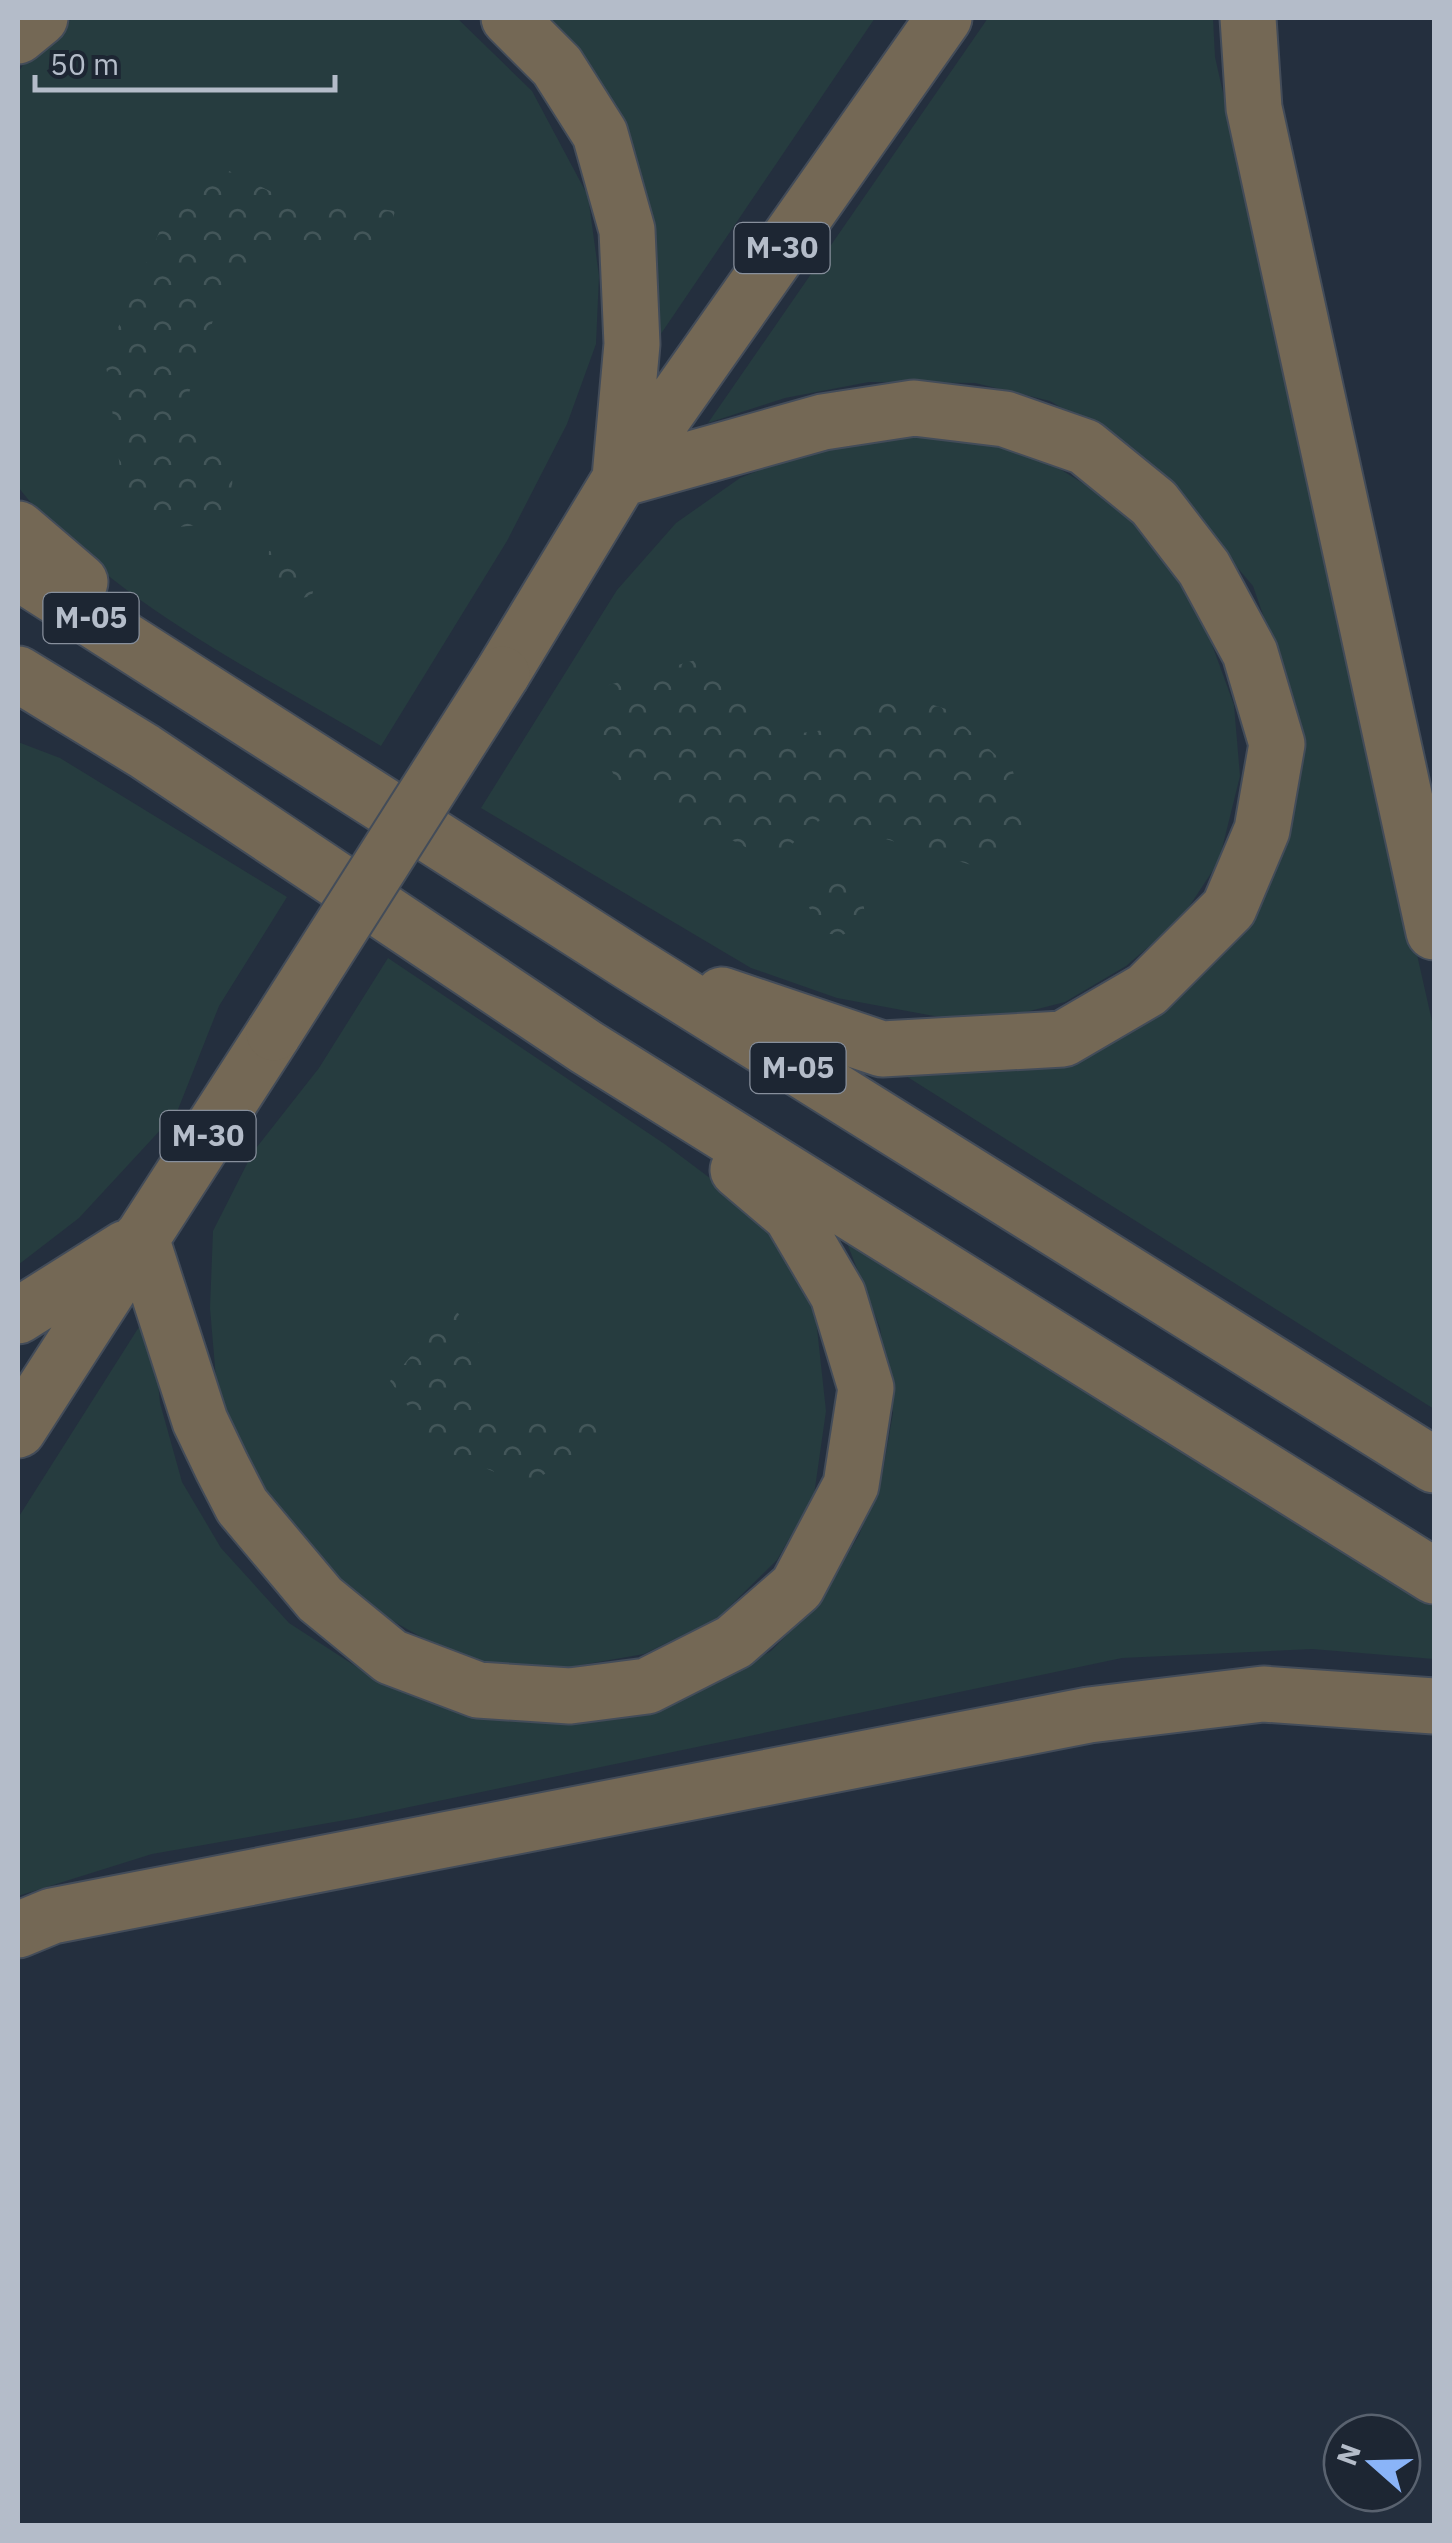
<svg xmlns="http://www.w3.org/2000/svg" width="1452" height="2543" font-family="'IBM Plex Sans',sans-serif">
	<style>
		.grass { fill: #263c3f }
		.forest { fill: url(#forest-crowns) }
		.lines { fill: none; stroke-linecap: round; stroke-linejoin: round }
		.highway-casing { stroke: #434c59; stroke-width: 59 }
		.highway { stroke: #746855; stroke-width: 55 }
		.highway-bridge-casing { stroke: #434c59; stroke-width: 59; stroke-linecap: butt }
		.highway-bridge { stroke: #746855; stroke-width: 55 }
		.labels { text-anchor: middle; stroke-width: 10; stroke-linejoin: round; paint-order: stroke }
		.shield { fill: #1d2633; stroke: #878f9c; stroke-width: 2.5 }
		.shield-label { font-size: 30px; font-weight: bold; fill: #b4bcc9 }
	</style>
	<defs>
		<pattern id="forest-crowns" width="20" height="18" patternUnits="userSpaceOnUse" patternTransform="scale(2.5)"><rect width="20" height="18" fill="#263c3f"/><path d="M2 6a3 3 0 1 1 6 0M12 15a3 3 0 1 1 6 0" fill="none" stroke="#435659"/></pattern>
	</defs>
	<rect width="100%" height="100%" fill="#242f3e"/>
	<path class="grass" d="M73,18H457L532,91L588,196L599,276L596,344L567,424L507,541L381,746C256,670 110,603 18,487V73L30,54Z
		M541,18H875L648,353Z
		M988,18H1213L1215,57L1434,1030V1409L898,1071H1011L1084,1057L1135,1031L1222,954L1251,924L1287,837L1298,715L1253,586L1142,456L1050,401L975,383L869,382L785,398L708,423Z
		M906,433L982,437L1047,461L1118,505L1164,558L1206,628L1234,705L1240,776L1219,861L1181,919L1126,966L1065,1002L990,1021L934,1016L837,998L751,968L481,808L617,590L676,523L740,478L824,444Z
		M18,742L60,758L287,897L219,1006L177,1112L79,1218L18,1265Z
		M388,958L666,1145L775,1227L816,1319L826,1411L814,1495L777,1560L718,1618L644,1654L564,1668L463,1661L349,1596L234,1454L216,1379L210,1308L213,1231L253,1152L319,1068Z
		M847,1243L1434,1602V1659L1312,1649L1122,1658L357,1818L152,1854L18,1896V1518L144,1319L152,1322L160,1403L182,1482L221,1548L289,1623L383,1684L492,1717H606L688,1696L771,1651L819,1602L859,1535L882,1476L893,1413L880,1328Z"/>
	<path class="forest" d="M225,169L278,195L395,211L386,244L289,240L228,275L188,396L232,469L233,522L178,527L123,490L105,358L161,228Z
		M294,548L318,568L312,596L292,600L266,584L269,551Z
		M716,654L787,735L854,726L882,689L946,709L1013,771L1028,848L991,871L876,836L826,815L772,861L617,780L589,732L609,685Z
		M823,878L863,890L865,925L842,935L819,933L809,907Z
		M453,1306L482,1347L461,1395L506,1427L576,1409L616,1434L525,1485L438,1448L390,1381Z"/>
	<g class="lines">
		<defs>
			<path id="highway" d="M509,18L557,66L600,134L627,230L632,344L620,478
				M1248,18L1254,108L1434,932
				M18,36L40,18
				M620,479L823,422L914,408L1005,419L1085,447L1154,503L1204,568L1250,653L1277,744L1262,830L1229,908L1147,990L1063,1039L882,1049L722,995
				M18,529L80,582
				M18,572L632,964L1434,1465
				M18,674L144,751L586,1047L1434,1576
				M502,674L620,479L944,18
				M141,1238L200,1421L222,1467L242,1506L320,1599L391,1657L478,1690L570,1696L647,1686L734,1642L797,1587L851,1485L866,1388L838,1295L791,1215L738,1170
				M18,1316L126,1248
				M18,1430L274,1033
				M18,1930L52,1916L1089,1715L1263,1694L1434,1706"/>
		</defs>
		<use href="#highway" class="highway-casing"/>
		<use href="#highway" class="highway"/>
		<defs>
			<path id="highway-bridge" d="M274,1033L502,674"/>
		</defs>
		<use href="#highway-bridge" class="highway-bridge-casing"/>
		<use href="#highway-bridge" class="highway-bridge"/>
	</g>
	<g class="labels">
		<g class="shield">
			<rect x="734.5" y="223" width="95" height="50" rx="8"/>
			<rect x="43.5" y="593" width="95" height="50" rx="8"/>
			<rect x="750.5" y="1043" width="95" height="50" rx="8"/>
			<rect x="160.5" y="1111" width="95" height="50" rx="8"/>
		</g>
		<g class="shield-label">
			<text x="782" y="258">М-30</text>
			<text x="91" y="628">М-05</text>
			<text x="798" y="1078">М-05</text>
			<text x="208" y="1146">М-30</text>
		</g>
	</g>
	<rect width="1452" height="2543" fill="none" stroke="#b4bcc9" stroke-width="40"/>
	<g transform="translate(1372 2463) rotate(290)"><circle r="48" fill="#1d2633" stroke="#59626f" stroke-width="2.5"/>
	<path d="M0-8L18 38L0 25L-18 38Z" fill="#8ab4f8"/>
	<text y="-15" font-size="28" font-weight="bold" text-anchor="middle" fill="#b4bcc9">N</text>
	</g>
	<path d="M35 75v15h300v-15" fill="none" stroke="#b4bcc9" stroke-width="5"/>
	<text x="50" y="75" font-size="30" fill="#b4bcc9" stroke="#1d2633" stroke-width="8" paint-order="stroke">50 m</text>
</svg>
